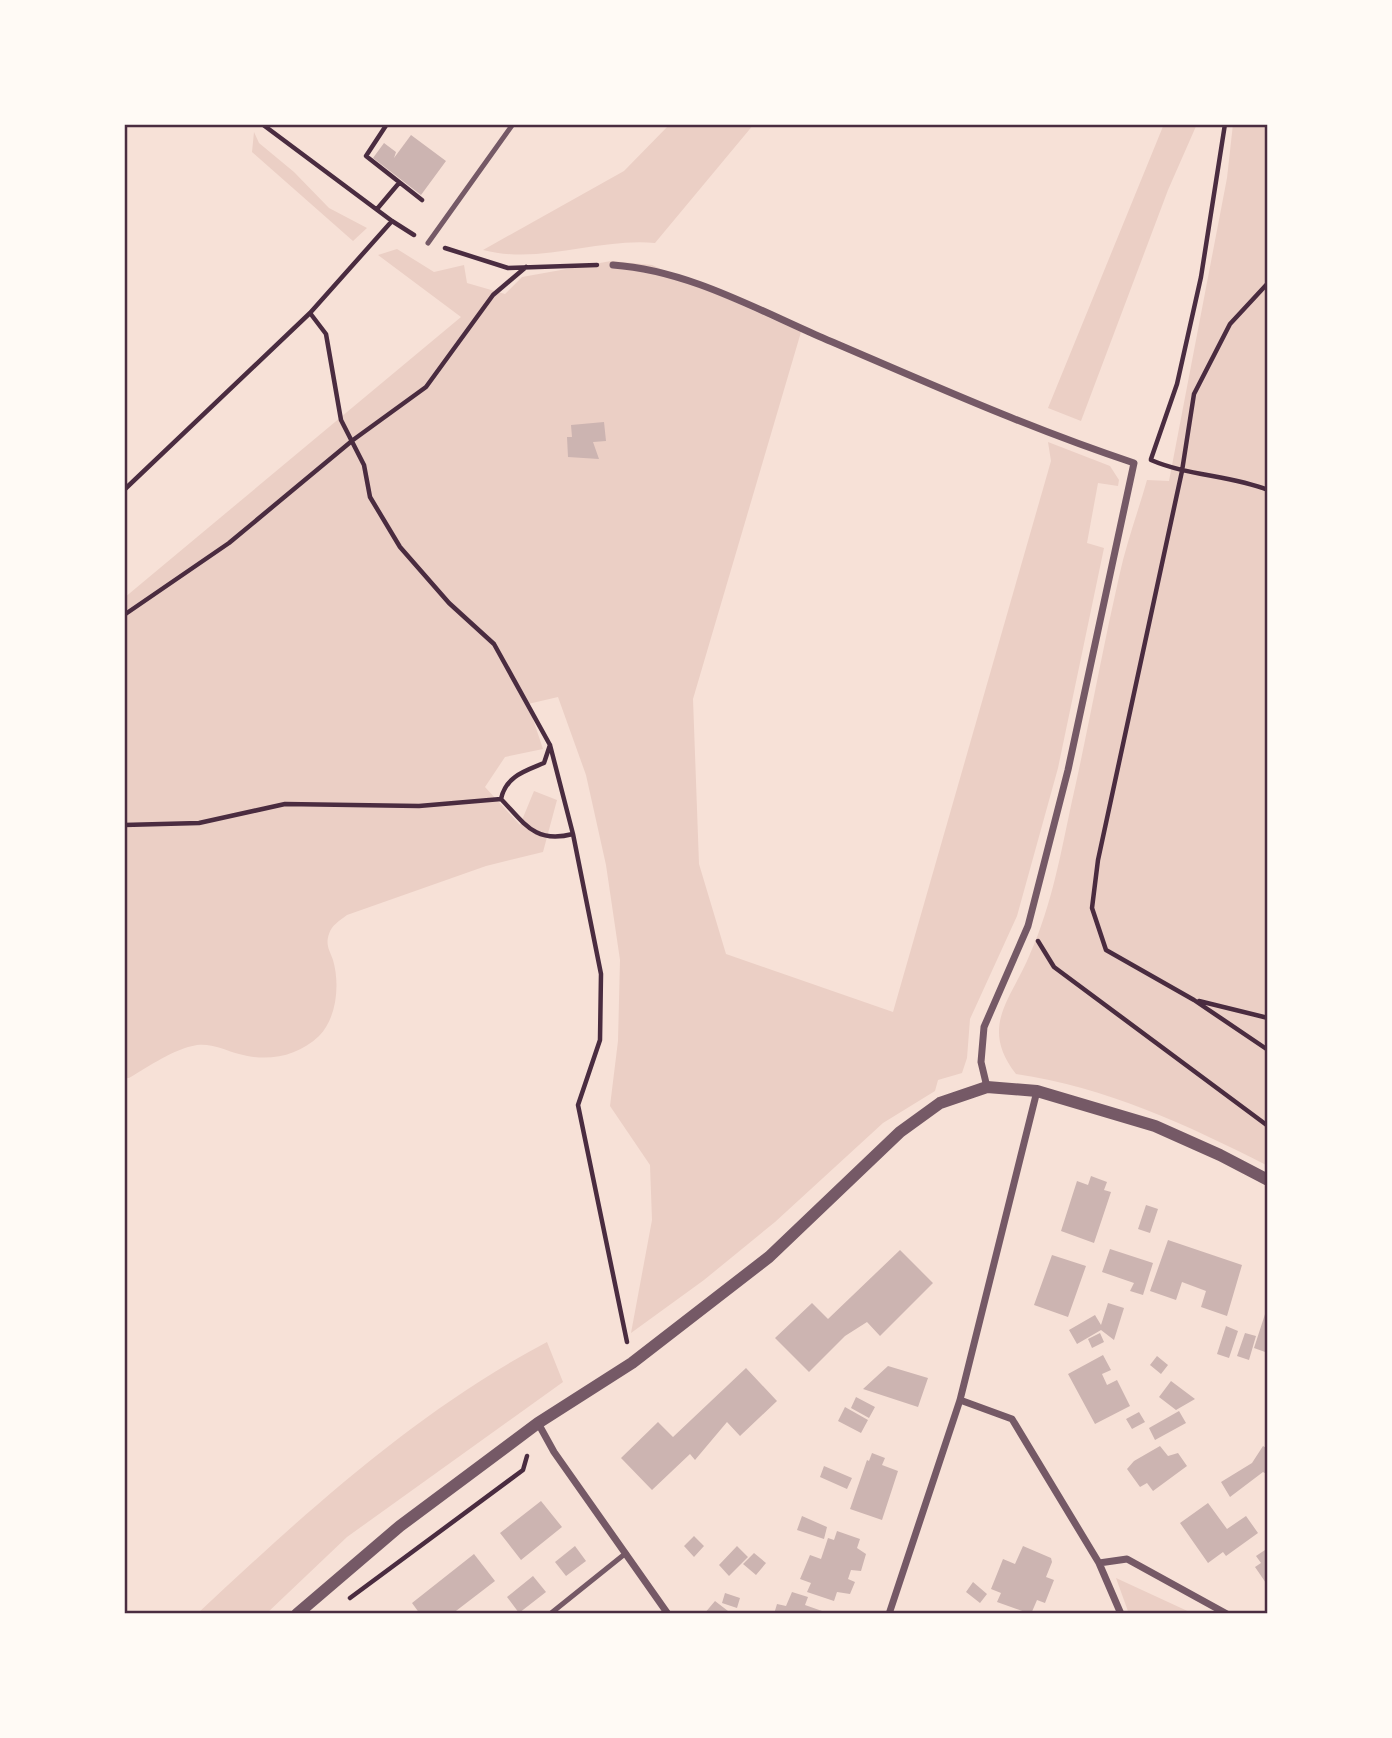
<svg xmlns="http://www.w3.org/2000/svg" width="1392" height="1738" font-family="Barlow,sans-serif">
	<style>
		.green { fill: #ebcfc5 }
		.building { fill: #ccb4b1 }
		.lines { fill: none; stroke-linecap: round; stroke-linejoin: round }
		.path { stroke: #4a2c40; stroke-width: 4.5 }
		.service { stroke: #755966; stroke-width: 5 }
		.minor { stroke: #755966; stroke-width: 7 }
		.tertiary { stroke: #755966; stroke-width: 12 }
		.neatline { fill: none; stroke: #4a2c40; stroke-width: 2.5 }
	</style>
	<rect width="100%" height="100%" fill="#f7e1d7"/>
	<path class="green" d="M670,124H754L655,243C597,238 541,265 483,250L624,171Z
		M1164,124H1197L1168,190L1081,421L1048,408Z
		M1233,124H1268V1166C1188,1125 1105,1087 1016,1074C979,1026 1011,1000 1030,954C1052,905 1061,852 1072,801C1089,726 1102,651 1119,577C1126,544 1138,512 1147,480L1169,481L1227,178Z
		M254,132L259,143L294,172L329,208L367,228L353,241L252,152Z
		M397,249L434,272L464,265L467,283L505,294L522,277L611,261L652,265L801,332L693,699L699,864L726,954L893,1012L1051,461L1048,442L1110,466L1119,480L1118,486L1098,483L1087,543L1104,548L1058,768L1017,916L970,1019L967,1058L962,1073L938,1080L935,1091L883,1123L775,1222L704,1280L631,1333L652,1220L650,1165L610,1106L618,1041L620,960L606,865L586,775L558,697L528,704L543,749L505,757L485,787L520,825L534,791L557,800L543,852L486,866L347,915C339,921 332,925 329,934C325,945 330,951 333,960C340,984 337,1018 319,1036C297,1057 267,1062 239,1054C225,1050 211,1043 197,1045C173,1049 150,1066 129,1078H124V598L461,317L378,255Z
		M547,1342L563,1382L347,1537L266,1614H197C305,1513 416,1411 547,1342Z
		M1116,1578L1194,1614H1129Z"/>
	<path class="building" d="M411,135L446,161L421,195L373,158L384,143L396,152L394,158Z
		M604,422L606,441L593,442L599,459L568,457L567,437H572L571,425Z
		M1091,1176L1107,1182L1104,1190L1111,1192L1094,1243L1061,1231L1077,1181L1088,1185Z
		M1146,1205L1158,1209L1150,1233L1138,1229Z
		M1168,1240L1242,1265L1227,1316L1201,1307L1206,1291L1182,1282L1176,1300L1150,1291Z
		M1110,1249L1153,1263L1143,1295L1130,1291L1134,1283L1102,1272Z
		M900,1250L933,1283L880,1336L867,1322L845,1336L809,1372L775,1338L812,1303L828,1319Z
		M1052,1255L1086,1266L1068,1317L1034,1305Z
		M1108,1303L1124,1308L1114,1340L1101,1330L1077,1344L1069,1330L1095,1315L1101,1325Z
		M1267,1308H1268V1353L1254,1348Z
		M1226,1326L1238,1331L1229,1358L1217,1354Z
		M1100,1333L1104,1342L1092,1348L1088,1339Z
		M1245,1333L1256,1336L1249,1360L1237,1356Z
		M1103,1355L1111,1370L1102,1374L1107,1385L1117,1380L1130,1406L1095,1424L1068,1374Z
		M1157,1356L1168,1365L1161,1374L1150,1365Z
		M888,1366L928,1378L918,1407L863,1389Z
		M746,1368L777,1401L740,1436L727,1422L695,1460L690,1454L652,1490L621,1458L658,1422L673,1437Z
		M1171,1381L1195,1399L1176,1410L1159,1397Z
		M856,1397L875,1407L869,1418L851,1408Z
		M845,1407L868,1420L861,1433L838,1421Z
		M1179,1411L1186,1423L1155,1440L1149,1428Z
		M1139,1412L1145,1422L1132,1429L1126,1419Z
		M1160,1446L1168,1456L1178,1453L1187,1466L1153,1491L1147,1483L1140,1487L1127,1469L1134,1461Z
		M1263,1446L1268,1449V1475L1263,1472L1230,1497L1221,1482L1252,1463Z
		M872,1453L885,1458L882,1465L898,1471L882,1520L850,1509L867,1460L869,1461Z
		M824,1466L852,1478L847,1489L820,1477Z
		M541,1501L562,1527L521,1560L500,1533Z
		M1208,1503L1227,1529L1246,1516L1258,1533L1226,1556L1223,1552L1208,1563L1180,1523Z
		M802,1516L827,1527L824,1539L797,1530Z
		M837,1531L860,1539L857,1548L866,1554L861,1571L851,1570L848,1579L855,1582L850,1594L837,1592L834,1601L807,1592L811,1583L800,1579L810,1555L821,1559L828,1538L834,1540Z
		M694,1536L704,1546L694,1557L684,1546Z
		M575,1546L586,1561L566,1576L555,1562Z
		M737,1546L748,1557L729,1576L719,1565Z
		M1023,1546L1051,1558L1052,1562L1046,1577L1054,1580L1045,1603L1037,1600L1031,1614L997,1602L1001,1593L991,1589L1003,1559L1015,1564Z
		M1268,1548V1586L1255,1567L1261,1563L1256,1556Z
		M754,1553L766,1563L756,1575L743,1564Z
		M474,1554L495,1581L452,1614H420L412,1603Z
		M533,1576L546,1592L519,1613L507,1597Z
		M973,1582L987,1594L980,1603L966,1592Z
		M792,1592L808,1597L805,1605L822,1611L821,1614H774L777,1604L786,1606Z
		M725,1593L740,1598L737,1608L722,1603Z
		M715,1601L728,1611L726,1614H704Z"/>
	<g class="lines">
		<path class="path" d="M262,124L392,221L414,235
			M387,124L366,156L422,200
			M377,209L399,183
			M445,248L508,268L597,265
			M1268,283L1230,324L1194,394L1182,471L1098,860L1092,908L1106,950L1194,1000L1268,1050
			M310,313L326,334L341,420L364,465L370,497L400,547L449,603L494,644L550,745L573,834L601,974L600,1040L578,1105L627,1342
			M1151,459L1177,384L1201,277L1225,124
			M1151,460C1188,476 1230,475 1268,490
			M124,490L310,313L392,221
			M124,615L229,543L353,440L426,387L493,295L526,267
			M501,799C506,776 525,771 544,763L550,745
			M124,825L199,823L285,804L419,806L501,799C525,824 535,844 573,834
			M1038,941L1054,967L1268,1126
			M1199,1001L1268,1018
			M350,1598L523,1470L527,1456"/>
		<path class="service" d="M428,243L513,124
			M550,1614L626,1553"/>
		<path class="minor" d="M613,265C687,270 756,309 823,338C926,382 1028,428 1134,463L1068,770L1028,926L984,1027L981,1062L987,1087
			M960,1400L1012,1419L1099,1563L1121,1614
			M538,1423L554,1452L668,1614
			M1099,1563L1127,1559L1227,1614
			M889,1614L960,1400L1037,1091"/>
		<path class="tertiary" d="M297,1614L400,1526L538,1423L632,1363L769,1257L900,1132L940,1103L987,1087L1037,1091L1155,1126L1220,1155L1268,1180"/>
	</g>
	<rect width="1392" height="1738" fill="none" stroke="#fffaf5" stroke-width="252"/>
	<rect x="126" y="126" width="1140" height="1486" class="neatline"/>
</svg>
